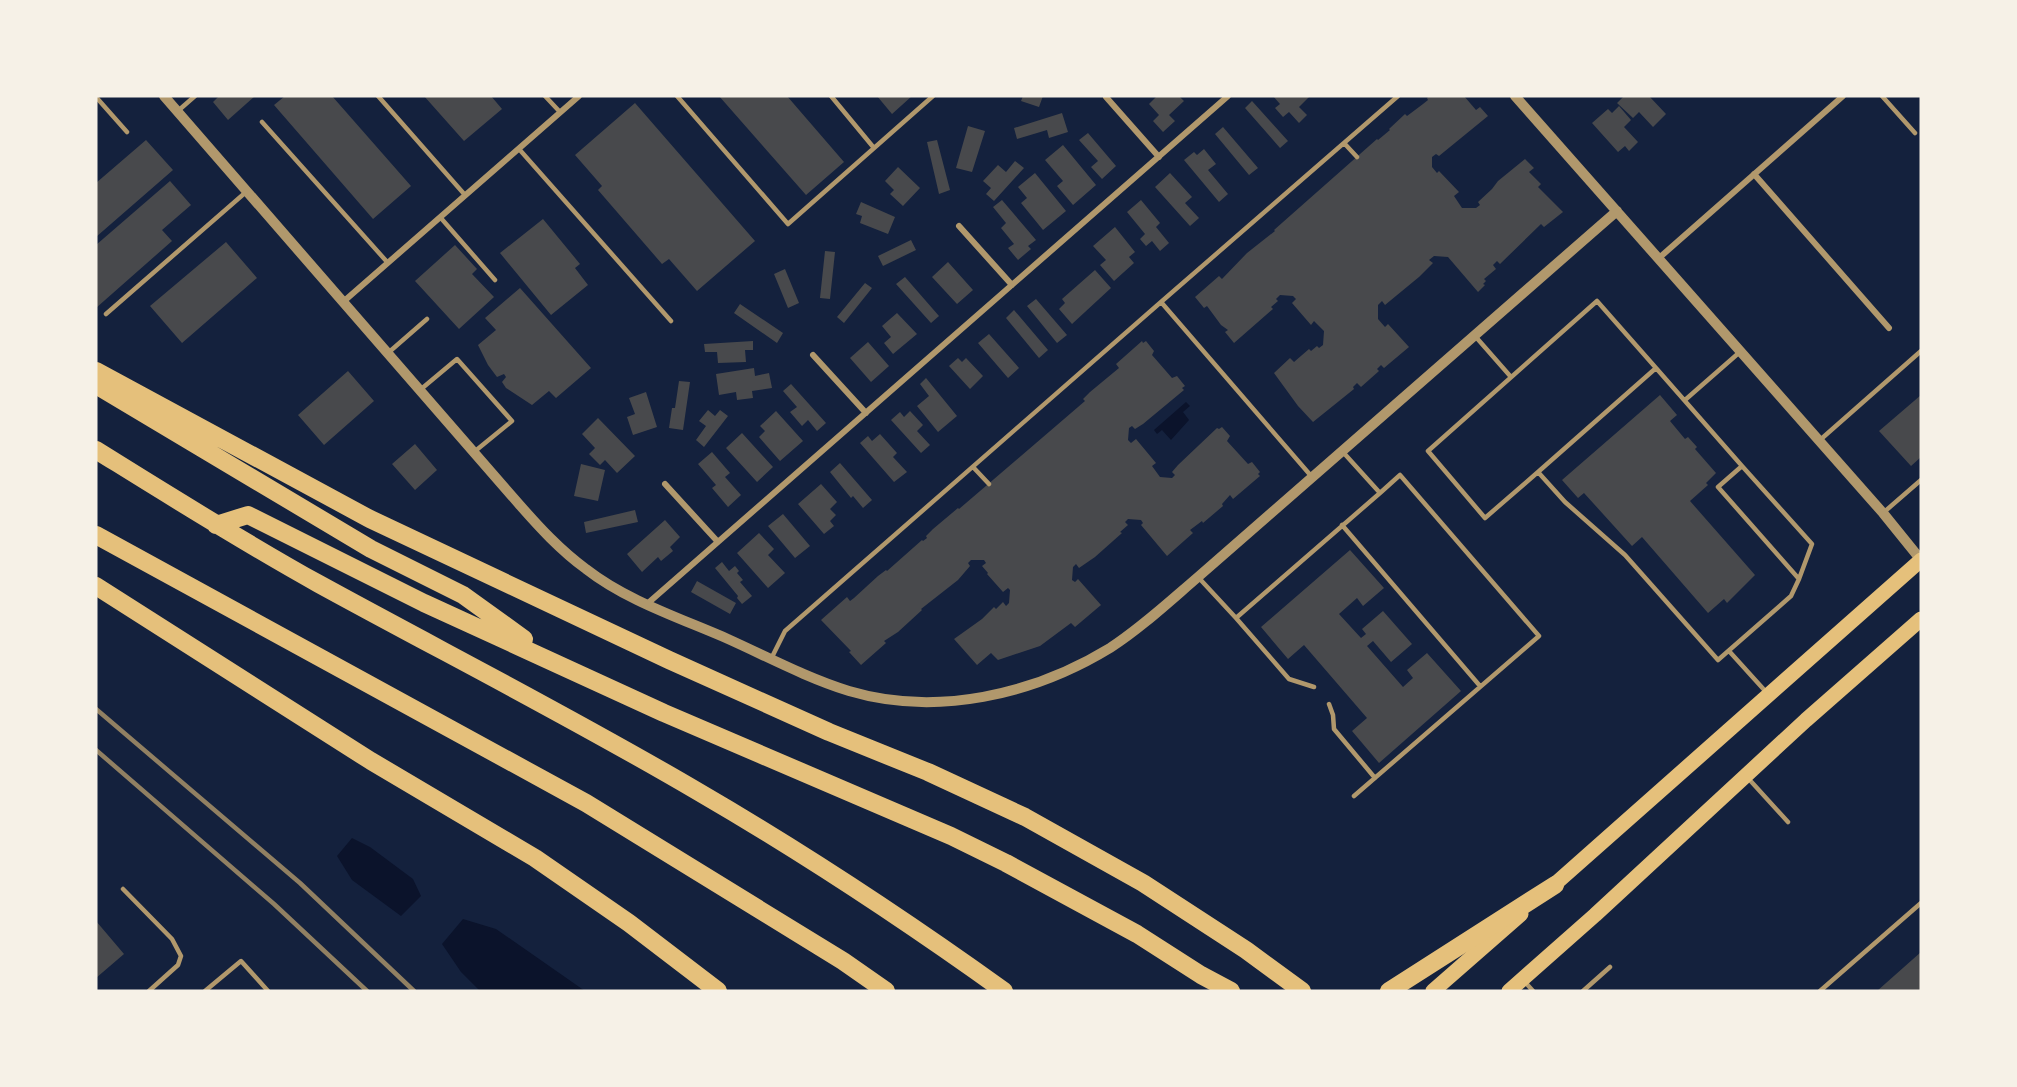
<svg xmlns="http://www.w3.org/2000/svg" width="2017" height="1087" font-family="'DM Sans',sans-serif">
	<style>
		.water { fill: #0b132b }
		.building { fill: #48494c }
		.lines { fill: none; stroke-linecap: round; stroke-linejoin: round }
		.service { stroke: #b1986c; stroke-width: 4.5 }
		.minor { stroke: #b1986c; stroke-width: 6 }
		.tertiary { stroke: #b1986c; stroke-width: 10 }
		.primary { stroke: #e5c07b; stroke-width: 15 }
		.motorway { stroke: #e5c07b; stroke-width: 18 }
		.rail { stroke: #918062; stroke-width: 4.5 }
	</style>
	<rect width="100%" height="100%" fill="#14213d"/>
	<path class="water" d="M1186,402L1190,406L1183,412L1189,420L1171,440L1162,430L1157,434L1154,430Z
		M352,838L370,847L413,879L421,896L401,916L352,880L337,856Z
		M463,919L496,929L585,991H480L461,972L442,944Z"/>
	<path class="building" d="M219,96H255L228,120L213,102Z
		M285,96H332L411,186L373,219L274,105Z
		M424,96H491L502,109L464,141Z
		M719,96H787L844,162L806,195Z
		M877,96H912L892,114Z
		M1023,96H1043L1039,107L1021,101Z
		M1157,96H1179L1184,101L1169,115L1175,121L1163,132L1153,121L1159,115L1149,104Z
		M1273,96H1310L1299,107L1307,115L1299,123L1289,112L1283,117L1275,108L1280,104Z
		M1429,96H1464L1476,110L1480,107L1488,116L1439,156L1436,154L1432,157V167L1437,173L1439,171L1459,192L1454,196L1462,208H1476L1480,205L1478,202L1492,189L1498,181L1525,159L1534,168L1529,172L1541,184L1538,187L1563,212L1544,227L1541,224L1500,264L1497,261L1493,265L1496,269L1484,279L1486,281L1483,284L1485,285L1478,292L1448,257L1434,256L1429,260L1433,263L1419,277L1385,305L1382,301L1378,305V319L1385,327L1388,324L1409,347L1384,368L1381,365L1377,369L1379,371L1361,387L1357,383L1353,387L1354,389L1313,422L1298,406L1274,373L1290,358L1294,362L1309,349L1311,351L1317,346L1319,348L1323,345L1324,331L1314,321L1311,325L1292,303L1296,299L1293,296L1280,295L1276,299L1278,301L1271,307L1273,309L1234,343L1225,332L1228,330L1221,325L1207,306L1204,308L1195,297L1219,276L1222,279L1247,253L1275,231L1274,230L1377,139L1378,140L1390,130L1389,129L1405,114L1407,116L1423,104L1428,100L1427,98Z
		M1624,96H1649L1666,114L1653,127L1639,112L1633,118L1617,103Z
		M1252,101L1288,141L1280,148L1245,108Z
		M635,103L755,241L697,291L669,259L662,264L598,190L602,186L575,155Z
		M1619,106L1631,120L1624,127L1638,142L1629,151L1625,146L1618,152L1592,123L1608,109L1612,113Z
		M1062,113L1068,132L1049,138L1047,130L1017,139L1014,128Z
		M968,126L985,131L972,172L956,168Z
		M1223,127L1258,168L1249,175L1215,134Z
		M1088,133L1116,166L1102,179L1091,167L1098,161L1079,140Z
		M146,140L173,170L96,237V183Z
		M937,140L950,190L939,194L927,142Z
		M1063,145L1096,185L1073,205L1057,186L1063,181L1045,160Z
		M1204,149L1216,164L1208,170L1228,194L1219,202L1184,160L1194,152L1197,155Z
		M1015,161L1024,168L994,201L986,194L991,188L983,181L998,165L1006,172Z
		M898,167L920,188L903,206L890,194L894,190L885,181Z
		M1035,173L1066,211L1043,230L1021,203L1027,198L1018,187Z
		M1170,173L1192,197L1185,203L1199,218L1190,226L1155,187Z
		M170,181L191,205L162,230L172,241L96,308V245Z
		M1002,200L1036,240L1028,246L1031,249L1018,260L1008,248L1014,244L1001,228L1006,223L993,207Z
		M1141,200L1160,223L1156,227L1169,243L1160,251L1152,241L1146,246L1140,239L1145,234L1127,212Z
		M861,202L895,217L888,234L860,223L862,216L856,214Z
		M543,219L580,264L575,268L588,285L551,315L500,253Z
		M1115,227L1135,252L1129,257L1134,263L1114,281L1100,265L1106,260L1093,246Z
		M911,240L916,250L883,266L878,256Z
		M226,242L257,278L182,343L150,306Z
		M455,245L477,269L472,274L494,297L459,329L415,281Z
		M825,251L835,252L830,299L820,298Z
		M948,262L973,290L957,304L932,277Z
		M785,269L799,303L788,308L774,274Z
		M1095,270L1111,288L1072,324L1059,309L1065,303L1062,299Z
		M905,277L939,316L931,323L896,284Z
		M865,283L872,288L844,323L837,317Z
		M520,288L591,368L556,398L549,391L532,405L506,388L502,382L506,377L504,374L497,377L488,365L478,345L496,330L485,318Z
		M1036,299L1067,335L1057,343L1027,306Z
		M740,304L783,333L777,343L734,313Z
		M1014,310L1048,350L1039,358L1006,318Z
		M897,313L917,334L893,354L884,343L891,337L882,326Z
		M989,334L1019,368L1008,378L978,343Z
		M753,341V350H745L746,362L718,363L717,352H705L704,344Z
		M1142,341L1143,343L1146,341L1154,351L1152,355L1172,378L1177,376L1185,386L1182,388L1184,390L1143,424L1135,429L1132,426L1129,428L1128,440L1131,443L1136,439L1156,463L1152,466L1160,477L1172,478L1175,475L1172,472L1178,465L1217,428L1219,429L1222,427L1230,436L1227,441L1248,464L1252,462L1260,472L1258,474L1260,476L1233,499L1230,495L1222,504L1223,506L1203,523L1202,521L1190,530L1193,533L1167,556L1141,525L1143,523L1141,520L1128,519L1125,522L1128,525L1120,532L1122,533L1095,557L1079,568L1076,564L1073,567L1072,580L1075,582L1078,579L1101,605L1075,627L1071,623L1040,646L998,660L991,653L977,665L954,639L982,619L994,607L996,609L1003,602L1006,606L1009,603L1010,590L1008,588L1003,592L987,574L988,573L982,566L986,563L984,560H971L968,563L970,566L958,580L921,609L922,610L898,632L884,641L886,643L861,665L849,652L851,651L821,620L847,597L850,601L854,598L878,576L886,570L887,571L922,540L923,541L927,538L926,536L933,529L958,508L959,509L1085,401L1083,399L1090,392L1119,368L1116,364Z
		M868,342L889,366L871,382L850,358Z
		M958,358L962,362L966,358L983,376L970,389L949,366Z
		M754,368L755,376L769,373L772,388L752,391L753,398L737,400L736,392L719,395L716,374Z
		M348,371L374,401L324,445L298,415Z
		M926,378L957,416L938,432L917,406L929,396L920,384Z
		M679,381L690,382L683,430L669,428L672,408H675Z
		M791,384L826,423L817,431L808,420L802,426L790,412L797,407L783,391Z
		M646,392L657,427L633,435L627,417L635,414L629,398Z
		M1660,395L1677,415L1670,421L1685,439L1688,437L1697,447L1695,449L1716,473L1706,483L1708,485L1690,501L1755,575L1727,603L1724,599L1708,613L1642,537L1632,546L1584,493L1578,498L1562,480Z
		M1921,395V457L1911,466L1879,431Z
		M708,410L715,416L720,410L728,416L704,447L696,440L706,426L699,421Z
		M776,411L803,441L780,461L759,437L765,431L760,426Z
		M910,411L923,425L917,431L930,445L921,453L891,420L900,412L904,417Z
		M598,418L635,456L617,473L605,460L600,465L589,454L595,448L582,434Z
		M742,433L773,467L757,482L726,448Z
		M880,434L897,453L893,457L907,472L894,482L860,443L868,436L872,441Z
		M415,444L437,470L415,490L392,464Z
		M712,452L730,473L725,477L741,495L728,507L712,488L716,485L698,464Z
		M840,463L872,500L863,508L853,496L851,498L830,472Z
		M581,464L605,470L598,501L574,496Z
		M821,484L837,502L830,509L836,515L830,521L834,526L824,534L798,504Z
		M635,510L638,522L586,533L584,522Z
		M783,514L810,546L795,558L768,526Z
		M665,520L680,537L670,547L673,551L661,561L658,557L642,572L627,554Z
		M759,533L774,549L768,555L785,573L768,588L737,553Z
		M1350,550L1384,588L1363,606L1357,598L1339,614L1361,638L1366,634L1362,629L1383,611L1412,644L1391,662L1373,641L1367,646L1403,687L1413,678L1407,670L1427,653L1461,691L1379,763L1352,731L1367,718L1304,645L1288,659L1261,627Z
		M722,562L729,571L735,566L739,571L737,573L743,580L740,582L752,596L742,604L737,598L738,596L715,568Z
		M697,581L736,603L730,614L691,592Z
		M96,921L124,954L96,978Z
		M1921,952V991H1877Z"/>
	<g class="lines">
		<path class="service" d="M378,96L465,195
			M545,96L560,112
			M677,96L788,224L933,96
			M831,96L874,148
			M1882,96L1915,133
			M96,97L127,132
			M179,110L195,96
			M262,122L388,263
			M1344,143L1357,157
			M519,149L671,321
			M440,217L495,280
			M1161,302L1398,96
			M106,314L246,192
			M1475,336L1511,377
			M388,353L427,319
			M1656,368L1742,466L1718,487L1799,579L1791,596L1718,660L1625,555L1565,502L1538,472Z
			M420,390L457,359L512,421L474,452
			M1685,400L1741,351
			M1820,440L1921,351
			M1742,466L1812,544L1799,579
			M973,467L989,484
			M1538,472L1485,518L1428,451L1597,301L1656,368
			M1883,513L1921,480
			M1342,525L1480,686
			M1198,577L1236,618L1380,493L1342,451
			M1236,618L1289,679L1314,687
			M1729,651L1767,693
			M771,659L785,631L1161,302L1312,477
			M1329,704L1333,715L1334,729L1375,778
			M1747,777L1788,822
			M1354,796L1539,636L1400,475L1380,493
			M123,889L172,939L181,956L178,965L149,991
			M1524,981L1533,991
			M205,991L241,961L268,991
			M1583,991L1610,967
			M1820,991L1921,903"/>
		<path class="minor" d="M1106,97L1159,157
			M1754,174L1889,328
			M959,226L1012,285
			M1659,258L1843,96
			M343,302L579,96
			M813,355L866,413
			M665,484L718,542
			M647,604L1228,96"/>
		<path class="tertiary" d="M164,96L518,503C539,527 560,550 586,569C627,601 680,618 728,639C768,657 807,678 849,691C936,717 1033,695 1110,648C1141,628 1170,601 1198,577L1617,211
			M1515,96L1883,513L1921,560"/>
		<path class="primary" d="M1546,892L1921,560
			M1433,991L1521,914
			M1509,991L1595,915L1806,720L1921,619"/>
		<path class="motorway" d="M96,371L370,519L669,660L829,732L928,772L1025,817L1143,883L1246,950L1302,991
			M96,385L371,549L463,595L524,639
			M96,450C170,496 243,542 319,584C445,653 573,718 697,791C802,852 905,920 1004,991
			M216,525L248,515L424,603L664,713L951,836L1006,863L1137,934L1201,975L1231,991
			M96,535L586,803L843,961L886,991
			M96,586L371,761L535,858L629,923L718,991
			M1389,991L1555,885"/>
		<path class="rail" d="M96,709L300,883L414,991
			M96,750L274,904L367,991"/>
	</g>
	<rect width="2017" height="1087" fill="none" stroke="#f6f1e7" stroke-width="195"/>
</svg>
